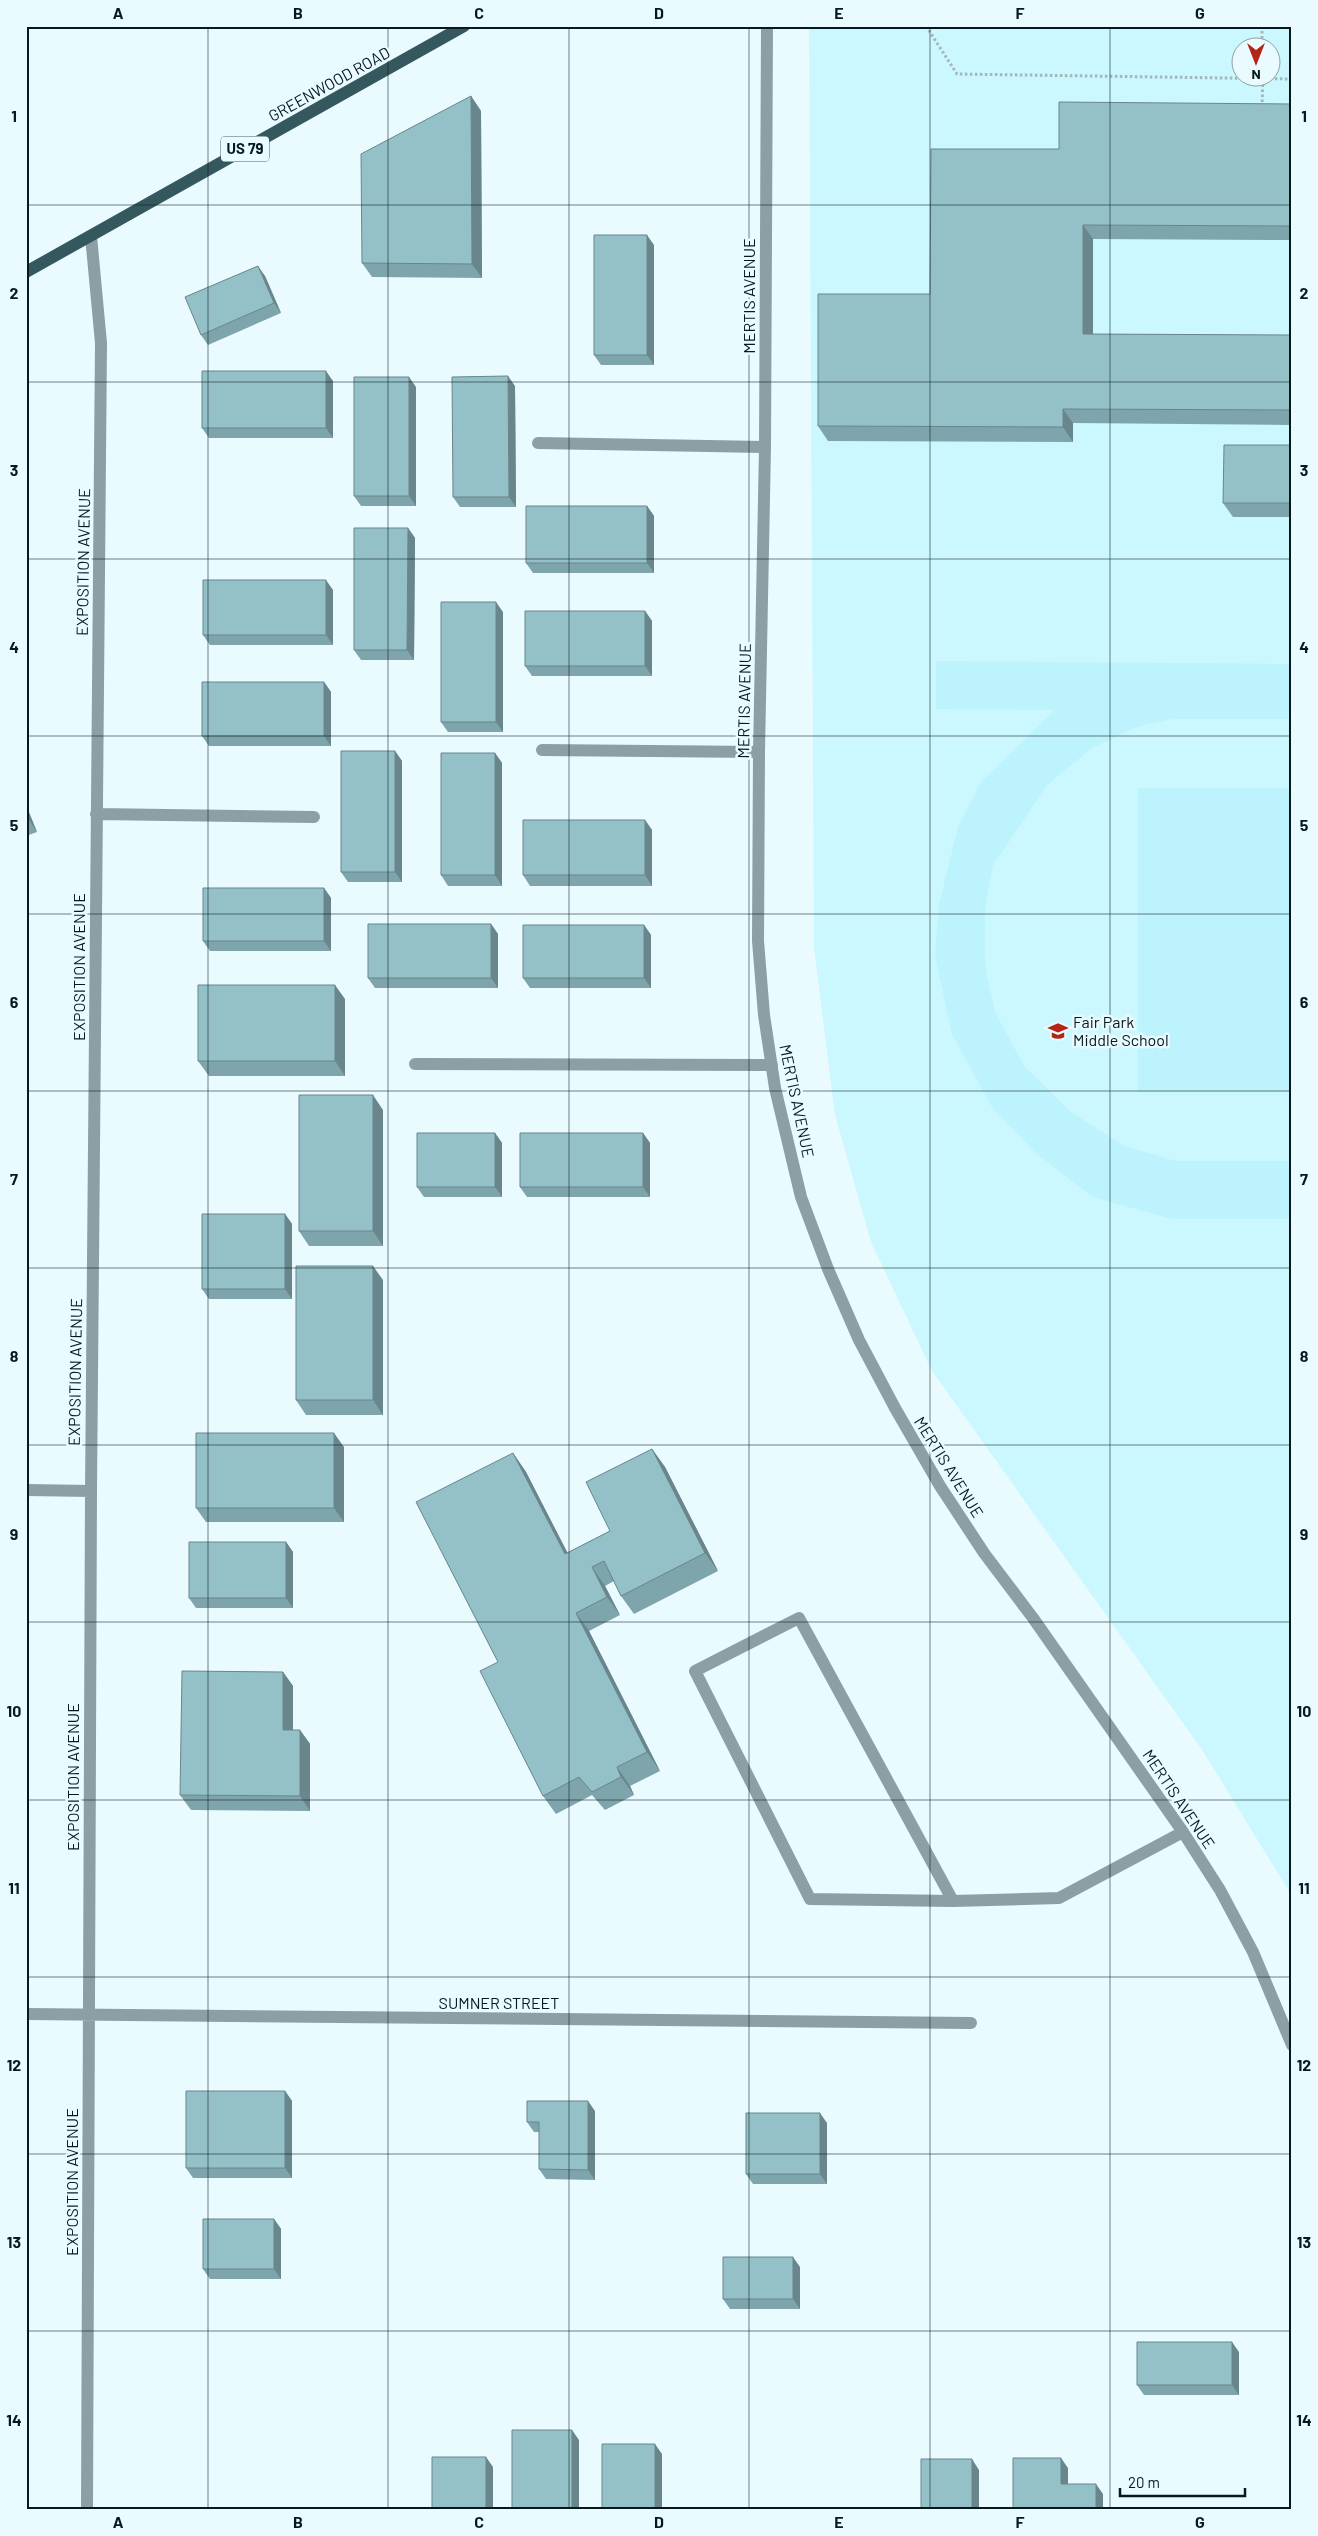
<svg xmlns="http://www.w3.org/2000/svg" width="1318" height="2536" font-family="Barlow,sans-serif">
	<style>
		.built { fill: #cbf7ff; fill-rule: evenodd }
		.green { fill: #bcf3fd }
		.lines { fill: none; stroke-linecap: round; stroke-linejoin: round }
		.path { stroke: #a4b6ba; stroke-width: 3; stroke-dasharray: 2.5 2.5; stroke-linecap: butt }
		.minor { stroke: #8d9fa3; stroke-width: 12 }
		.major { stroke: #35585e; stroke-width: 12 }
		.wall { fill: #7fa5ac }
		.shaded-wall { fill: #68868c }
		.building { fill: #94c0c8; stroke: #68868c }
		.grid { fill: none; stroke: #07191c; stroke-width: 1; stroke-opacity: 0.55 }
		.labels { text-anchor: middle; stroke-width: 5; stroke-linejoin: round; paint-order: stroke }
		.shield { fill: #e9fbff; stroke: #4b5d60; stroke-width: 1 }
		.shield-label { font-size: 15px; font-weight: bold; fill: #07191c }
		.street-label { font-size: 16px; fill: #07191c; stroke: #e9fbff }
		.poi-label { font-size: 16px; fill: #07191c; stroke: #e9fbff; text-anchor: start }
		.neatline { fill: none; stroke: #07191c; stroke-width: 2 }
		.grid-label { font-size: 16px; text-anchor: middle; font-weight: bold; fill: #07191c }
	</style>
	<rect width="100%" height="100%" fill="#e9fbff"/>
	<path class="built" d="M809,26H1292V1896L1201,1748L932,1371L871,1242L835,1115L814,947ZM1240,48H1270V78H1240Z"/>
	<path class="green" d="M936,661L1292,664V719H1172L1136,727L1092,748L1047,785L993,865L985,910V965L995,1012L1024,1066L1071,1112L1124,1146L1175,1161H1292V1219H1172L1093,1197L1037,1154L993,1109L952,1034L935,955L939,905L958,827L981,782L1055,710L936,709Z
		M1138,788H1292V1092H1138Z"/>
	<g class="lines">
		<path class="path" d="M926,26L957,74L1292,79
			M1262,26V48
			M1262,107L1263,78"/>
		<path class="minor" d="M767,26L765,447L759,752L758,941L764,1015L775,1088L801,1197L828,1269L859,1340L895,1408L940,1486L984,1553L1033,1618L1183,1832L1220,1890L1253,1952L1292,2045
			M538,443L765,447
			M542,750L759,752
			M96,814L314,817
			M415,1064L772,1065
			M26,1490L91,1491
			M953,1901L810,1899L695,1671L799,1618L953,1901L1059,1898L1183,1832
			M26,2014L971,2023
			M87,2510L91,1491L101,343L91,236"/>
		<path class="major" d="M26,272L464,26"/>
	</g>
	<path class="wall" d="M471,96L481,111L482,278L372,277L362,263Z
		M1292,104V240L1093,239V334L1292,335V425L1073,423V442L828,441L818,426L930,294L1059,149Z
		M654,245V365H601L594,355Z
		M265,276L281,313L208,345L201,335Z
		M333,381V438H209L202,428Z
		M515,386L516,507H460L453,497Z
		M416,387V506H361L354,496Z
		M1292,445V517H1233L1223,503Z
		M647,506L654,516V573H533L526,563Z
		M408,528L415,538L414,660H361L354,650Z
		M333,590V645H210L203,635Z
		M645,611L652,621V676H532L525,666Z
		M503,612V732H448L441,722Z
		M324,682L331,692V746H209L202,736Z
		M395,751L402,761V882H348L341,872Z
		M495,753L502,763V886H448L441,875Z
		M26,805L37,832L26,836Z
		M645,820L652,830V886H530L523,875Z
		M324,888L331,898V951H210L203,941Z
		M491,924L498,934V988H375L368,978Z
		M644,925L651,935V988H530L523,978Z
		M345,999V1076H209L198,1061Z
		M383,1110V1246H309L299,1231Z
		M495,1133L502,1143V1197H424L417,1187Z
		M643,1133L650,1143V1197H527L520,1187Z
		M285,1214L292,1224V1299H209L202,1289Z
		M383,1280V1415H306L296,1400Z
		M344,1447V1522H206L196,1508Z
		M652,1449L665,1467L718,1571L634,1614L621,1596L614,1581L605,1586L620,1615L589,1631L660,1771L630,1786L634,1795L605,1810L592,1795L556,1814L543,1796L498,1662L513,1453L526,1472L567,1553L610,1531Z
		M286,1542L293,1552V1608H196L189,1598Z
		M283,1672L293,1686V1730H300L310,1744V1811L191,1810L180,1795Z
		M285,2091L292,2101V2178H193L186,2168Z
		M595,2111V2180L546,2179L539,2169V2132H534L527,2122Z
		M827,2123V2184H753L746,2174Z
		M274,2219L281,2229V2279H210L203,2269Z
		M800,2267V2309H730L723,2299Z
		M1239,2352V2395H1144L1137,2385Z"/>
	<path class="shaded-wall" d="M471,96L481,111L482,278L472,264Z
		M1083,225L1093,239V349L1083,334Z
		M647,235L654,245V365L647,355Z
		M258,266L265,276L281,313L274,303Z
		M326,371L333,381V438L326,428Z
		M508,376L515,386L516,507L509,497Z
		M409,377L416,387V506L409,496Z
		M1063,409L1073,423V442L1063,427Z
		M647,506L654,516V573L647,563Z
		M408,528L415,538L414,660L407,650Z
		M326,580L333,590V645L326,635Z
		M496,602L503,612V732L496,722Z
		M645,611L652,621V676L645,666Z
		M324,682L331,692V746L324,736Z
		M395,751L402,761V882L395,872Z
		M495,753L502,763V886L495,875Z
		M26,805L37,832L27,817Z
		M645,820L652,830V886L645,875Z
		M324,888L331,898V951L324,941Z
		M491,924L498,934V988L491,978Z
		M644,925L651,935V988L644,978Z
		M335,985L345,999V1076L335,1061Z
		M373,1095L383,1110V1246L373,1231Z
		M495,1133L502,1143V1197L495,1187Z
		M643,1133L650,1143V1197L643,1187Z
		M285,1214L292,1224V1299L285,1289Z
		M373,1266L383,1280V1415L373,1400Z
		M334,1433L344,1447V1522L334,1508Z
		M652,1449L665,1467L718,1571L705,1553Z
		M513,1453L526,1472L578,1573L565,1554Z
		M286,1542L293,1552V1608L286,1598Z
		M592,1567L605,1586L620,1615L607,1597Z
		M576,1613L589,1631L660,1771L647,1752Z
		M283,1672L293,1686V1744L283,1730Z
		M300,1730L310,1744V1811L300,1796Z
		M617,1767L630,1786L634,1795L621,1777Z
		M285,2091L292,2101V2178L285,2168Z
		M588,2101L595,2111V2180L588,2170Z
		M820,2113L827,2123V2184L820,2174Z
		M274,2219L281,2229V2279L274,2269Z
		M793,2257L800,2267V2309L793,2299Z
		M1232,2342L1239,2352V2395L1232,2385Z
		M572,2430L579,2440V2510H572Z
		M655,2444L662,2454V2510H655Z
		M486,2457L493,2467V2510H486Z
		M1061,2458L1068,2468V2494L1061,2484Z
		M972,2459L979,2470V2510H972Z
		M1096,2484L1103,2494V2510H1096Z"/>
	<path class="building" d="M471,96L472,264L362,263L361,154Z
		M1059,102L1292,104V226L1083,225V334L1292,335V410L1063,409V427L818,426V294H930L931,149H1059Z
		M594,235H647V355H594Z
		M258,266L274,303L201,335L185,297Z
		M202,371H326V428H202Z
		M508,376L509,497H453L452,377Z
		M354,377H409V496H354Z
		M1224,445H1292V503H1223Z
		M526,506H647V563H526Z
		M354,528H408L407,650H354Z
		M203,580H326V635H203Z
		M441,602H496V722H441Z
		M525,611H645V666H525Z
		M202,682H324V736H202Z
		M341,751H395V872H341Z
		M441,753H495V875H441Z
		M523,820H645V875H523Z
		M203,888H324V941H203Z
		M368,924H491V978H368Z
		M523,925H644V978H523Z
		M198,985H335V1061H198Z
		M299,1095H373V1231H299Z
		M417,1133H495V1187H417Z
		M520,1133H643V1187H520Z
		M202,1214H285V1289H202Z
		M296,1266H373V1400H296Z
		M196,1433H334V1508H196Z
		M652,1449L705,1553L621,1596L604,1561L592,1567L607,1597L576,1613L647,1752L617,1767L621,1777L592,1792L579,1777L543,1796L480,1671L498,1662L416,1502L513,1453L565,1554L610,1531L586,1482Z
		M189,1542H286V1598H189Z
		M182,1671L283,1672V1730H300V1796L180,1795Z
		M186,2091H285V2168H186Z
		M527,2101H588V2170L539,2169V2122H527Z
		M746,2113H820V2174H746Z
		M203,2219H274V2269H203Z
		M723,2257H793V2299H723Z
		M1137,2342H1232V2385H1137Z
		M512,2430H572V2510H512Z
		M602,2444H655V2510H602Z
		M432,2457H486V2510H432Z
		M1013,2458H1061V2484H1096V2510H1013Z
		M921,2459H972V2510H921Z"/>
	<path class="grid" d="M208,26V2510M388,26V2510M569,26V2510M749,26V2510M930,26V2510M1110,26V2510M26,205H1292M26,382H1292M26,559H1292M26,736H1292M26,914H1292M26,1091H1292M26,1268H1292M26,1445H1292M26,1622H1292M26,1800H1292M26,1977H1292M26,2154H1292M26,2331H1292"/>
	<defs>
		<symbol id="school-bare" viewBox="-9 -9 18 18"><path d="M0-5L7-2L0 1L-7-2ZM-4 1L0 2.5L4 1V4Q0 6-4 4Z" fill="#b32517" stroke="#e9fbff" stroke-width="2.5" paint-order="stroke"/></symbol>
	</defs>
	<g fill-rule="evenodd">
		<use href="#school-bare" x="1044" y="1017" width="28" height="28"/>
	</g>
	<g class="labels">
		<rect class="shield" x="221" y="136.5" width="48" height="25" rx="4"/>
		<g class="shield-label">
			<text x="245" y="154">US 79</text>
		</g>
		<g class="street-label">
			<text transform="translate(329 84) rotate(-29)" y="6">GREENWOOD ROAD</text>
			<text transform="translate(749 296) rotate(-90)" y="6">MERTIS AVENUE</text>
			<text transform="translate(83 562) rotate(-89)" y="6">EXPOSITION AVENUE</text>
			<text transform="translate(744 701) rotate(-89)" y="6">MERTIS AVENUE</text>
			<text transform="translate(79 967) rotate(-90)" y="6">EXPOSITION AVENUE</text>
			<text transform="translate(797 1101) rotate(78)" y="6">MERTIS AVENUE</text>
			<text transform="translate(75 1372) rotate(-89)" y="6">EXPOSITION AVENUE</text>
			<text transform="translate(949 1467) rotate(58)" y="6">MERTIS AVENUE</text>
			<text transform="translate(73 1777) rotate(-90)" y="6">EXPOSITION AVENUE</text>
			<text transform="translate(1179 1799) rotate(56)" y="6">MERTIS AVENUE</text>
			<text x="499" y="2009">SUMNER STREET</text>
			<text transform="translate(72 2182) rotate(-90)" y="6">EXPOSITION AVENUE</text>
		</g>
		<g class="poi-label">
			<text x="1073" y="1028">Fair Park<tspan x="1073" dy="18">Middle School</tspan></text>
		</g>
	</g>
	<rect width="1318" height="2536" fill="none" stroke="#e9fbff" stroke-width="55"/>
	<g transform="translate(1256 62) rotate(180)"><circle r="24" fill="#e9fbff" stroke="#8fa1a4"/>
	<path d="M0-4L9 19L0 12L-9 19Z" fill="#b32517"/>
	<text y="-8" font-size="14" font-weight="bold" text-anchor="middle" fill="#07191c">N</text>
	</g>
	<path d="M1120 2488v8h125v-8" fill="none" stroke="#07191c" stroke-width="2.5"/>
	<text x="1128" y="2488" font-size="15" fill="#07191c" stroke="#e9fbff" stroke-width="4" paint-order="stroke">20 m</text>
	<rect x="28" y="28" width="1262" height="2480" class="neatline"/>
	<g class="grid-label">
		<text x="118" y="19">A</text>
		<text x="298" y="19">B</text>
		<text x="479" y="19">C</text>
		<text x="659" y="19">D</text>
		<text x="839" y="19">E</text>
		<text x="1020" y="19">F</text>
		<text x="1200" y="19">G</text>
		<text x="14" y="122">1</text>
		<text x="1304" y="122">1</text>
		<text x="14" y="299">2</text>
		<text x="1304" y="299">2</text>
		<text x="14" y="476">3</text>
		<text x="1304" y="476">3</text>
		<text x="14" y="653">4</text>
		<text x="1304" y="653">4</text>
		<text x="14" y="831">5</text>
		<text x="1304" y="831">5</text>
		<text x="14" y="1008">6</text>
		<text x="1304" y="1008">6</text>
		<text x="14" y="1185">7</text>
		<text x="1304" y="1185">7</text>
		<text x="14" y="1362">8</text>
		<text x="1304" y="1362">8</text>
		<text x="14" y="1540">9</text>
		<text x="1304" y="1540">9</text>
		<text x="14" y="1717">10</text>
		<text x="1304" y="1717">10</text>
		<text x="14" y="1894">11</text>
		<text x="1304" y="1894">11</text>
		<text x="14" y="2071">12</text>
		<text x="1304" y="2071">12</text>
		<text x="14" y="2248">13</text>
		<text x="1304" y="2248">13</text>
		<text x="14" y="2426">14</text>
		<text x="1304" y="2426">14</text>
		<text x="118" y="2528">A</text>
		<text x="298" y="2528">B</text>
		<text x="479" y="2528">C</text>
		<text x="659" y="2528">D</text>
		<text x="839" y="2528">E</text>
		<text x="1020" y="2528">F</text>
		<text x="1200" y="2528">G</text>
	</g>
</svg>
